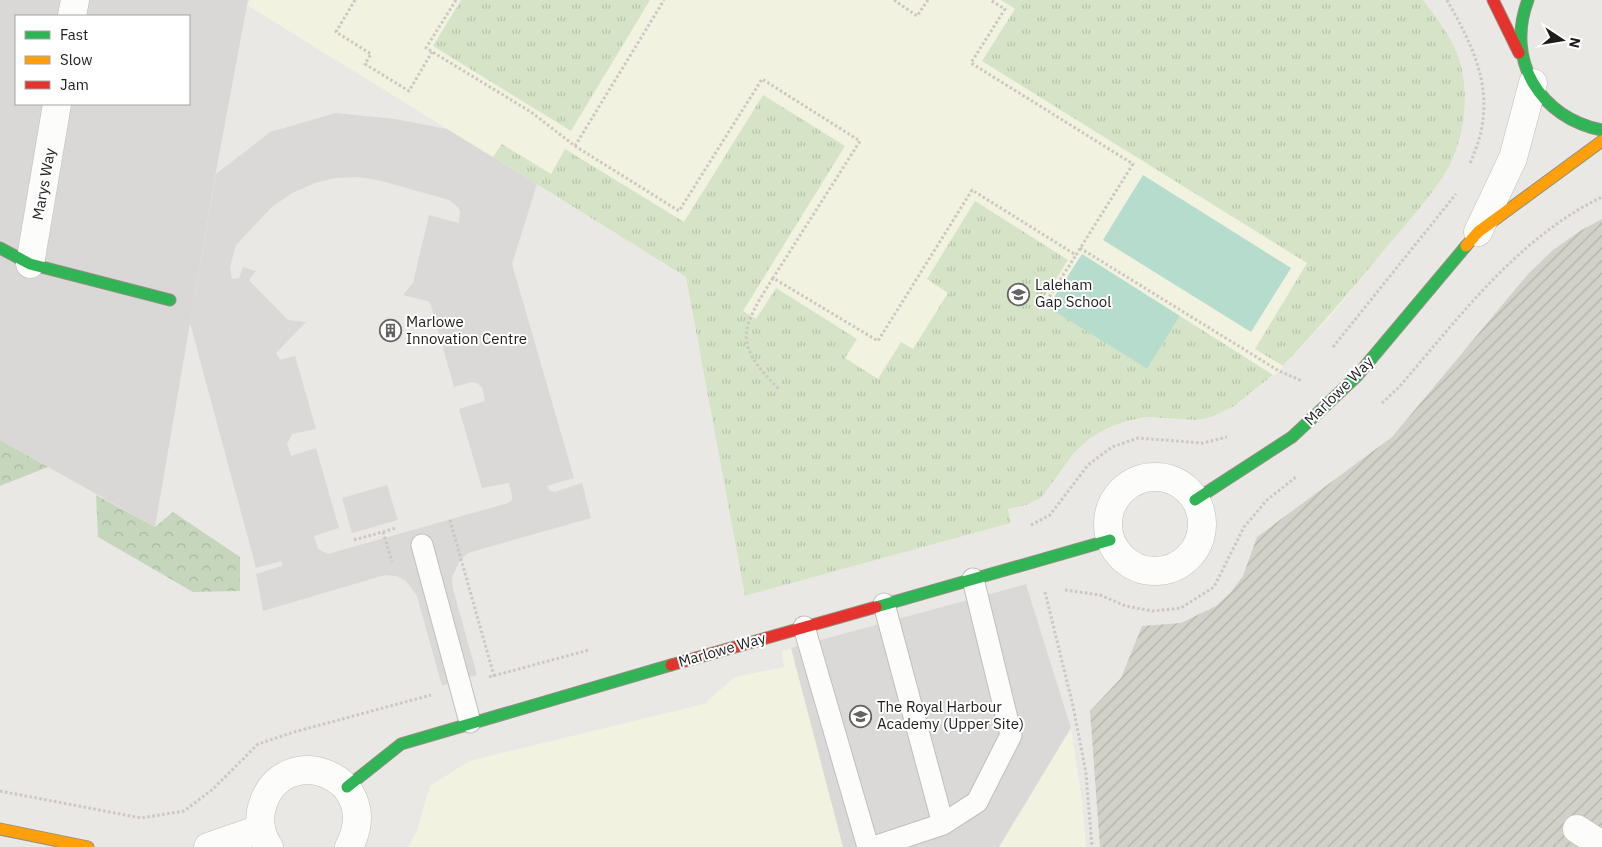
<svg xmlns="http://www.w3.org/2000/svg" width="1602" height="847" font-family="'IBM Plex Sans',sans-serif">
	<style>
		.residential { fill: #d9d8d6; fill-rule: evenodd }
		.education { fill: #f2f2e0 }
		.construction { fill: url(#construction-furrows) }
		.grass { fill: url(#grass-tufts) }
		.forest { fill: url(#forest-crowns) }
		.pitch { fill: #b5dccd }
		.parking { fill: #dad9d8; fill-rule: evenodd }
		.lines { fill: none; stroke-linecap: round; stroke-linejoin: round }
		.lane-casing { stroke: #c0bfbd; stroke-width: 23 }
		.street-casing { stroke: #c0bfbd; stroke-width: 29 }
		.fast-casing { stroke: #8f917f; stroke-width: 13 }
		.slow-casing { stroke: #8f917f; stroke-width: 13 }
		.jam-casing { stroke: #8f917f; stroke-width: 13 }
		.path { stroke: #cfc5c3; stroke-width: 3; stroke-dasharray: 2.5 2.5; stroke-linecap: butt }
		.lane { stroke: #fcfcfb; stroke-width: 21 }
		.street { stroke: #fcfcfb; stroke-width: 28 }
		.fast { stroke: #30b455; stroke-width: 11 }
		.slow { stroke: #ff9f0a; stroke-width: 11 }
		.jam { stroke: #e5322d; stroke-width: 11 }
		.labels { text-anchor: middle; stroke-width: 4; stroke-linejoin: round; paint-order: stroke }
		.street-label { font-size: 15px; fill: #1c1c1c; stroke: #fff }
		.poi-label { font-size: 15px; fill: #1c1c1c; stroke: #fff; text-anchor: start }
	</style>
	<defs>
		<pattern id="construction-furrows" width="10" height="10" patternUnits="userSpaceOnUse" patternTransform="scale(1.25)"><rect width="10" height="10" fill="#d2d1c7"/><path d="M-1 1l2-2M0 10L10 0M9 11l2-2" fill="none" stroke="#b4b3aa"/></pattern>
		<pattern id="grass-tufts" width="24" height="20" patternUnits="userSpaceOnUse" patternTransform="scale(1.25)"><rect width="24" height="20" fill="#d5e4c6"/><path d="M3 7l-1-3M5 7V3M7 7l1-3M15 17l-1-3M17 17v-4M19 17l1-3" fill="none" stroke="#b6c3aa"/></pattern>
		<pattern id="forest-crowns" width="20" height="18" patternUnits="userSpaceOnUse" patternTransform="scale(1.25)"><rect width="20" height="18" fill="#c5d6bc"/><path d="M2 6a3 3 0 1 1 6 0M12 15a3 3 0 1 1 6 0" fill="none" stroke="#a9b7a1"/></pattern>
	</defs>
	<rect width="100%" height="100%" fill="#eae8e4"/>
	<path class="residential" d="M0,0H249L247,5L217,166L155,527L0,440ZM16,16H189V104H16Z"/>
	<path class="education" d="M249,0H1423L1447,33L1456,52L1465,93L1464,116L1459,139L1439,183L1334,312L1279,371L1234,406L1212,417L1197,420L1146,417L1126,421L1108,428L1089,439L1074,453L1041,498L1026,505L1008,509L1011,523L745,596L686,277L247,5Z
		M1026,584L1071,728L1082,801L1086,847H408L417,831L430,786L469,761L704,704L735,677L784,667L782,651Z"/>
	<path class="construction" d="M1602,219V847H1100L1090,711L1121,678L1142,626L1181,623L1216,606L1231,592L1243,576L1257,537L1392,437L1529,273L1553,250L1580,231Z"/>
	<path class="grass" d="M461,0H650L571,131L433,46Z
		M1001,0H1423C1435,16 1448,32 1456,51C1473,92 1465,148 1438,184C1423,205 1406,224 1390,243C1356,285 1321,326 1283,366L1255,349L1307,263L982,61L1015,9Z
		M763,95L845,146L743,311L756,319L776,288L857,339L845,358L878,379L901,342L913,349L948,293L927,279L975,201L1068,260L1041,302L1147,369L1180,316L1273,375L1234,406L1212,417L1197,420L1146,417L1126,421L1108,428L1089,439L1074,453L1041,498L1026,505L1008,509L1011,523L745,596L686,277L493,157L502,144L551,174L565,149L684,222Z"/>
	<path class="forest" d="M0,440L48,467L0,486Z
		M96,495L155,527L173,512L240,557V591L193,592L98,537Z"/>
	<path class="pitch" d="M1143,175L1291,268L1251,332L1103,240Z
		M1082,254L1180,316L1147,369L1048,307Z"/>
	<path class="parking" d="M336,113L395,119L447,129L537,184L512,264L574,478L547,486L549,490L555,492L582,483L591,518L468,553L461,559L452,577L453,589L477,675L442,686L417,596L406,581L396,576L385,575L263,611L256,574L282,566V561L256,568L190,323L216,174L270,132ZM357,177L378,180L449,200L458,207L460,212L459,223L429,215L413,283L403,295L430,302L454,387L472,382L477,383L482,387L485,401L459,409L482,488L509,483L512,495V500L508,503L328,554L318,549L314,536L339,528L316,448L291,456L287,444L292,434L316,429L295,356L280,360L276,353L306,322L288,320L249,280L256,271L243,267L239,278L232,279L230,267L236,245L272,207L292,193L315,183L335,178Z
		M387,485L398,520L352,533L342,498Z
		M1026,584L1071,728L999,847H843L791,648Z"/>
	<g class="lines">
		<defs>
			<path id="lane" d="M422,545L470,722
				M884,604L943,824L977,802L1011,735L973,579
				M804,627L868,847
				M874,847L943,824"/>
			<path id="street" d="M72,16L75,0
				M1478,232L1513,158L1533,83
				M30,264L57,104
				M1108 524a47 47 0 1 1 94 0a47 47 0 1 1-94 0Z
				M1577,829L1602,845
				M208,847L260,829
				M269,847C261,836 258,820 262,807C282,737 386,776 349,847"/>
			<path id="fast" d="M1528,0C1505,60 1540,118 1602,130
				M0,248L30,264L170,300
				M1195,500L1292,437L1356,377L1466,246
				M876,607L1110,540
				M347,787L401,744L671,665"/>
			<path id="slow" d="M1466,246L1478,232L1602,141
				M0,829L88,847"/>
			<path id="jam" d="M1493,0L1519,53
				M671,665L876,607"/>
		</defs>
		<use href="#lane" class="lane-casing"/>
		<use href="#street" class="street-casing"/>
		<use href="#fast" class="fast-casing"/>
		<use href="#slow" class="slow-casing"/>
		<use href="#jam" class="jam-casing"/>
		<path class="path" d="M355,0L336,32L371,54L365,64L409,91L432,52
			M456,0L426,48L531,112L575,146L679,211L762,79L860,141L773,278L878,341L972,190L1076,255L1133,164L971,63L1005,9L990,0
			M894,0L917,16L928,0
			M1447,0C1470,41 1492,82 1481,131C1479,142 1474,153 1470,164
			M575,146L664,0
			M1080,248L1279,371L1302,381
			M773,278C741,329 732,343 779,389
			M1044,305L1076,255
			M1333,347L1456,194
			M1382,403L1399,387C1459,318 1517,238 1602,197
			M450,520L494,676
			M1031,525L1050,515L1088,465L1112,447L1138,438L1203,443L1227,437
			M383,532L392,562
			M354,540L396,528
			M1065,590L1100,595L1126,606L1152,611L1181,608L1214,587L1244,527L1267,500L1296,477
			M1045,592L1073,706L1086,773L1092,847
			M489,677L589,650
			M0,791L141,818L184,811L213,789L258,744L294,732L431,695"/>
		<use href="#lane" class="lane"/>
		<use href="#street" class="street"/>
		<use href="#fast" class="fast"/>
		<use href="#slow" class="slow"/>
		<use href="#jam" class="jam"/>
	</g>
	<defs>
		<symbol id="school-ring" viewBox="-11 -11 22 22"><circle r="9.5" fill="#fff" stroke="#646362" stroke-width="1.5"/><path d="M0-5L7-2L0 1L-7-2ZM-4 1L0 2.5L4 1V4Q0 6-4 4Z" fill="#646362"/></symbol>
		<symbol id="building-ring" viewBox="-11 -11 22 22"><circle r="9.5" fill="#fff" stroke="#646362" stroke-width="1.5"/><path d="M-4-6H4V6H1V3H-1V6H-4ZM-2.5-4.3h1.7v1.8h-1.7ZM.8-4.3h1.7v1.8H.8ZM-2.5-1h1.7V.8h-1.7ZM.8-1h1.7V.8H.8Z" fill="#646362"/></symbol>
	</defs>
	<g fill-rule="evenodd">
		<use href="#school-ring" x="1006" y="282" width="25" height="25"/>
		<use href="#building-ring" x="378" y="318" width="25" height="25"/>
		<use href="#school-ring" x="848" y="704" width="25" height="25"/>
	</g>
	<g class="labels">
		<g class="street-label">
			<text transform="translate(44 184) rotate(-80)" y="5">Marys Way</text>
			<text transform="translate(1339 391) rotate(-45)" y="5">Marlowe Way</text>
			<text transform="translate(722 650) rotate(-16)" y="5">Marlowe Way</text>
		</g>
		<g class="poi-label">
			<text x="1035" y="290">Laleham<tspan x="1035" dy="17">Gap School</tspan></text>
			<text x="406" y="327">Marlowe<tspan x="406" dy="17">Innovation Centre</tspan></text>
			<text x="877" y="712">The Royal Harbour<tspan x="877" dy="17">Academy (Upper Site)</tspan></text>
		</g>
	</g>
	<rect x="15" y="15" width="175" height="90" fill="#ffffff" stroke="#a4a4a4"/>
	<rect x="25" y="31" width="25" height="8" fill="#30b455" stroke="#a4a4a4"/>
	<text x="60" y="40" font-size="15" fill="#1c1c1c">Fast</text>
	<rect x="25" y="56" width="25" height="8" fill="#ff9f0a" stroke="#a4a4a4"/>
	<text x="60" y="65" font-size="15" fill="#1c1c1c">Slow</text>
	<rect x="25" y="81" width="25" height="8" fill="#e5322d" stroke="#a4a4a4"/>
	<text x="60" y="90" font-size="15" fill="#1c1c1c">Jam</text>
	<g transform="translate(1562 40) rotate(102)" stroke="#ffffff" stroke-width="4" paint-order="stroke">
	<path d="M0-4L9 19L0 12L-9 19Z" fill="#1c1c1c"/>
	<text y="-8" font-size="14" font-weight="bold" text-anchor="middle" fill="#1c1c1c">N</text>
	</g>
</svg>
